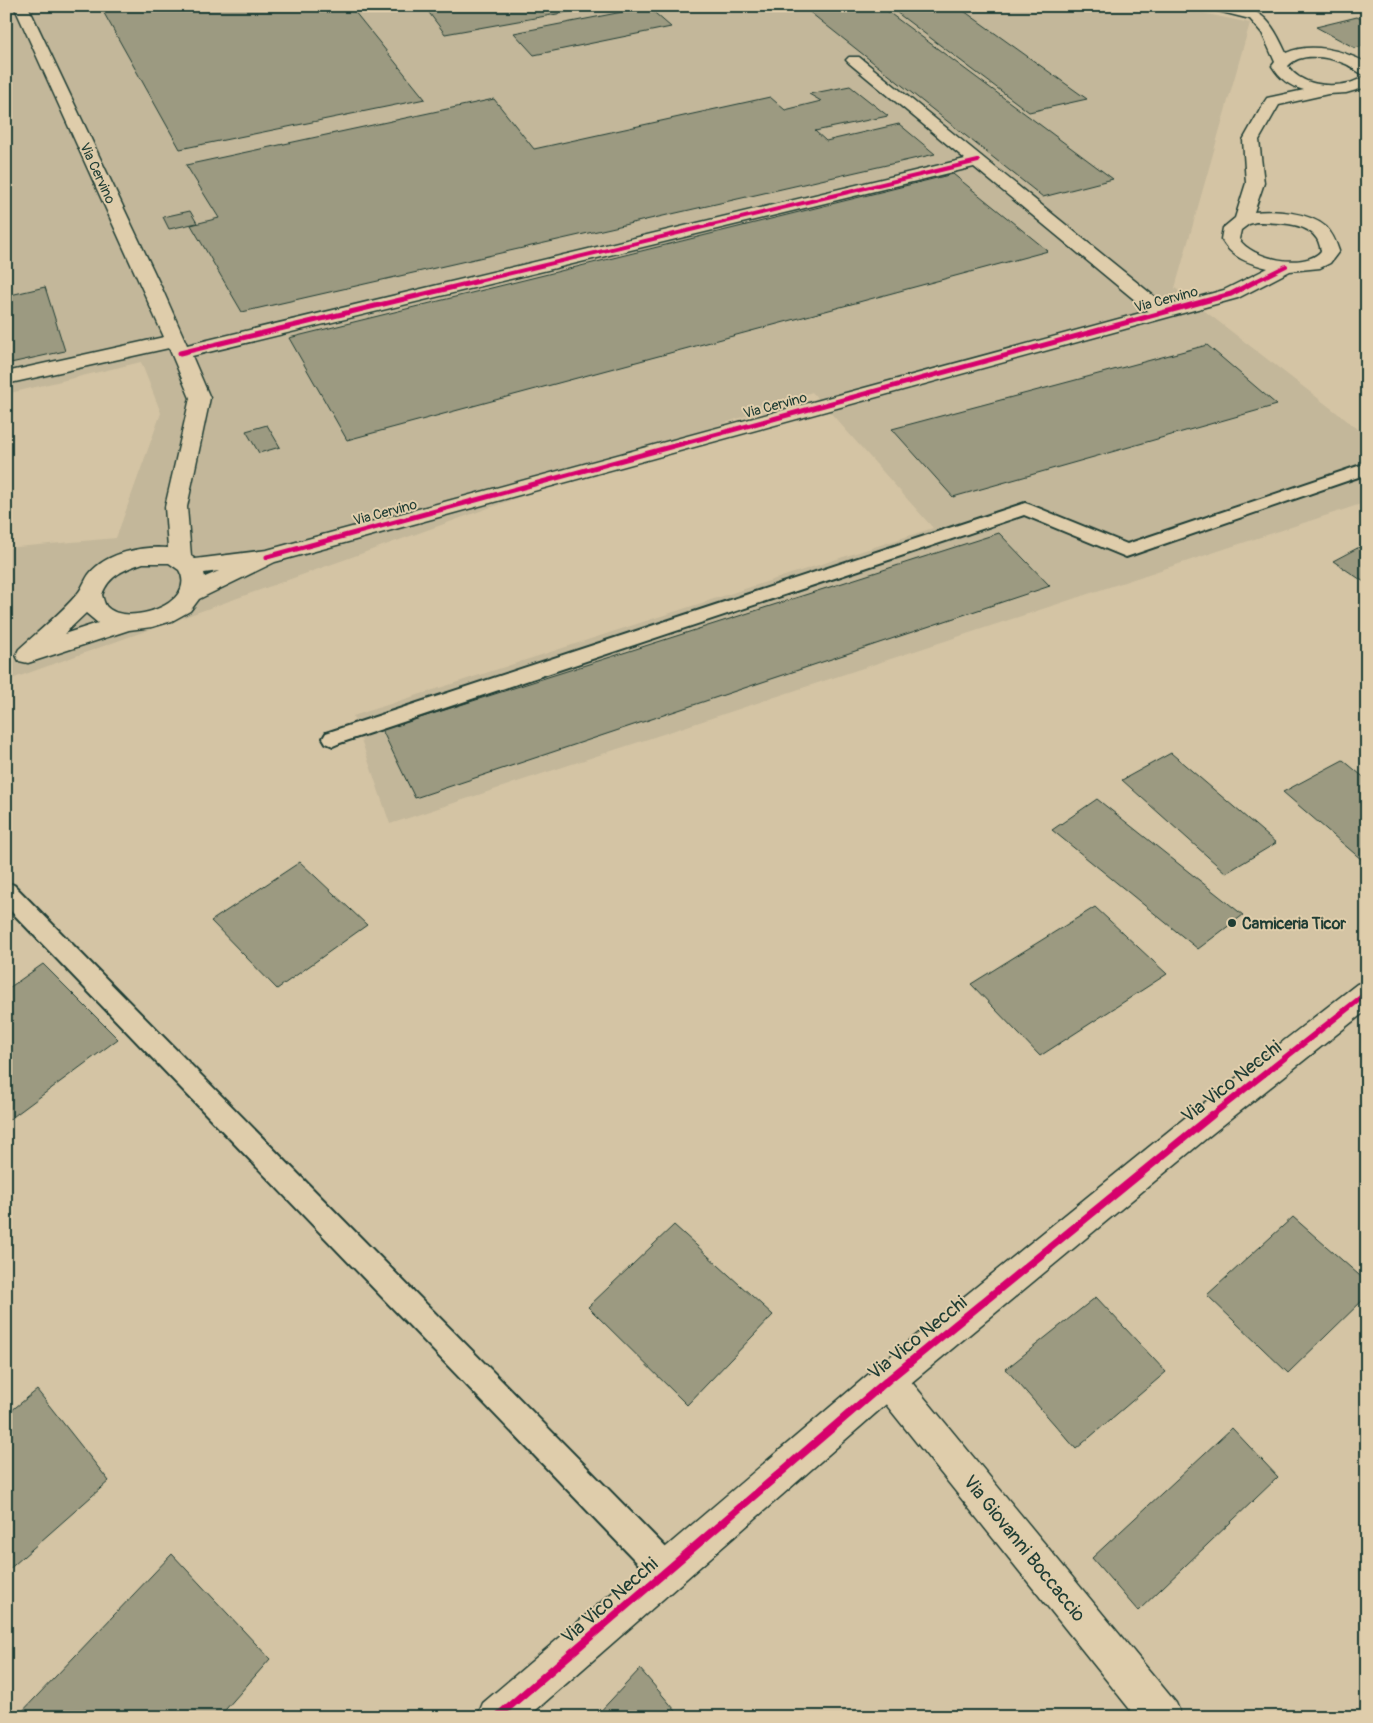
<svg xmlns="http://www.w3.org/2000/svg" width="1373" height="1723" font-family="Pangolin,sans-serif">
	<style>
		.built { fill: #c3b79a }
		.building { fill: #9c9a81; stroke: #1f3d34 }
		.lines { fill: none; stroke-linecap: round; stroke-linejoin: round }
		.service-casing { stroke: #1f3d34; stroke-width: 4 }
		.minor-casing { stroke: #1f3d34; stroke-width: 3 }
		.tertiary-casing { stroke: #1f3d34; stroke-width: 3 }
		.service { fill: #dfcdab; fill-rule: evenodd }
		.minor { fill: #dfcdab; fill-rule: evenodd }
		.tertiary { fill: #dfcdab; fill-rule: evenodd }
		.cycleway-far3-casing { stroke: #dfcdab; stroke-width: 5.5 }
		.cycleway-far2-casing { stroke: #dfcdab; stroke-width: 8 }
		.cycleway-far1-casing { stroke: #dfcdab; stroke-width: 9 }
		.cycleway-casing { stroke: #dfcdab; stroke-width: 11 }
		.cycleway-far3 { stroke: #d6006c; stroke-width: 4 }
		.cycleway-far2 { stroke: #d6006c; stroke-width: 5 }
		.cycleway-far1 { stroke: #d6006c; stroke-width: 6 }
		.cycleway { stroke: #d6006c; stroke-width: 8 }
		.poi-dot { fill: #1f3d34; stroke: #dfcdab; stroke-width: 2 }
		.labels { text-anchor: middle; stroke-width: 4; stroke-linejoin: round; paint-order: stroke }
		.far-street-label { font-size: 14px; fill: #1f3d34; stroke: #dfcdab }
		.poi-label { font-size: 16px; font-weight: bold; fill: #1f3d34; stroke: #dfcdab; text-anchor: start }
		.near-street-label { font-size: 19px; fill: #1f3d34; stroke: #dfcdab }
	</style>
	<rect width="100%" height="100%" fill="#d4c4a4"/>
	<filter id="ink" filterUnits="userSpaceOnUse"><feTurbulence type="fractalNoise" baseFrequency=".02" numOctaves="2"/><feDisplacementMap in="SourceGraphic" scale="10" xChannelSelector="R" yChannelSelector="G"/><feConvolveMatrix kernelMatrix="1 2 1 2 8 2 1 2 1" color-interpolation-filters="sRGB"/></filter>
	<g filter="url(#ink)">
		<path class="built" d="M6,6H1169L1250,23L1175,288L1367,436V502L390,824L353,716L933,528L812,392L6,681V548L116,538L161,413L141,362L6,394Z"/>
		<path class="building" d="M100,6H350L425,99L180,149Z
			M424,6H602L445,34Z
			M802,6H880L1113,179L1043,197Z
			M888,6H957L1087,99L1029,112Z
			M648,7L671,27L534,55L514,33Z
			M1357,17L1367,22V45L1355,48L1316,27Z
			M850,86L888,116L815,131L826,141L899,124L935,154L242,312L191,225L219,218L186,165L494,99L534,149L770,97L785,110L821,101L809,94Z
			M953,174L1048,251L347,440L289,338Z
			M190,211L197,223L169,229L163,217Z
			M45,287L65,351L6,364V296Z
			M1207,345L1277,405L953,497L892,429Z
			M267,425L280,447L259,453L246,431Z
			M999,533L1050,586L415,798L382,730Z
			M1367,543V584L1333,561Z
			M1171,753L1276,843L1226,873L1122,780Z
			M1343,760L1367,780V858L1362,860L1283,792Z
			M1097,799L1243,915L1198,949L1052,830Z
			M300,862L367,925L277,989L211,921Z
			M1095,907L1167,974L1040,1056L971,984Z
			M43,964L118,1039L6,1122V990Z
			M1293,1217L1367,1282V1296L1288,1373L1207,1295Z
			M674,1225L773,1315L687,1405L588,1307Z
			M1096,1297L1166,1372L1076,1449L1006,1369Z
			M37,1390L109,1481L6,1572V1415Z
			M1232,1428L1278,1477L1138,1611L1092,1558Z
			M172,1554L270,1659L219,1717H17Z
			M640,1669L681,1717H595Z"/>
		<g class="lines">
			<defs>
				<path id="service" d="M1367,463V474L1126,557L1024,515L340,743L333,746L326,743L323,738L326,733L1019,505L1025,503L1031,505L1127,544Z
					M6,882L14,885L677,1559L682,1570L677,1581L666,1586L655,1581L6,906Z"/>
				<path id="minor" d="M14,6H28L164,293L187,345L965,159L849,63L846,60L849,57H859L1166,306L1224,290L1268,268C1248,263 1232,258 1221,239L1223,228L1235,218L1246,183L1243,140L1265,101L1267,98L1304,90C1289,86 1280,79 1272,66L1275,62L1262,33L1250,19L1210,9L1208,6C1256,6 1266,9 1286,53C1311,42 1342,50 1365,62L1367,76C1359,74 1353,67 1346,64C1329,57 1301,51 1288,66C1300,85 1328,88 1349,83C1355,82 1360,78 1367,76V87L1346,93L1328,94L1279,105L1259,140L1264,183L1254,212C1276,210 1309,212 1326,227C1333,234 1336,242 1339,251L1330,263L1320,268L1290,271L1238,298L275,562L199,599L190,611L172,621L152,627L129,630L28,663L19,661L16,655L19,649C39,631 61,613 78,593C83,587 85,579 90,573C107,552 143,546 168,548L165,507L190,398L169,348L6,384V372L164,337ZM974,167L1148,311L267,550L195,559L191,556L187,507L210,398L192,356ZM1256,222C1274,223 1306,221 1317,239C1319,242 1320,247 1321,251C1305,270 1251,259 1239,239L1241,230L1249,224ZM143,563H169L179,570C199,604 125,628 106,606C104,603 103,598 102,595C108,576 125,569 143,563ZM219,571L205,577L204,573ZM86,613L98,623L64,634Z
					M888,1362L900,1368L1176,1703L1182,1717H1136L876,1392L870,1380L876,1368Z"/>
				<path id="tertiary" d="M1367,981V1010L1208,1137L900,1392L528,1717H477L483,1703L876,1368L1186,1117L1357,984Z"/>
			</defs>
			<use href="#service" class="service-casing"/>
			<use href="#minor" class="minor-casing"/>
			<use href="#tertiary" class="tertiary-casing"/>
			<use href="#service" class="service"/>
			<use href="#minor" class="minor"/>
			<use href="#tertiary" class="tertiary"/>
			<defs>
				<path id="cycleway-far3" d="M474,282L978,161
					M1254,282L1286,266"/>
				<path id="cycleway-far2" d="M180,353L479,281
					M267,557L1231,294L1256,281"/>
				<path id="cycleway-far1" d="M1211,1116L1367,993"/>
				<path id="cycleway" d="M497,1717L888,1380L1212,1115"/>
			</defs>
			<use href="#cycleway-far3" class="cycleway-far3-casing"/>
			<use href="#cycleway-far2" class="cycleway-far2-casing"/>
			<use href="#cycleway-far1" class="cycleway-far1-casing"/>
			<use href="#cycleway" class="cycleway-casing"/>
			<use href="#cycleway-far3" class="cycleway-far3"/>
			<use href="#cycleway-far2" class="cycleway-far2"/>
			<use href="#cycleway-far1" class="cycleway-far1"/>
			<use href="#cycleway" class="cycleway"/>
		</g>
	</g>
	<circle class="poi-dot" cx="1232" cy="923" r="5"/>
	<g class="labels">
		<g class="far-street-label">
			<text transform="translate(98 173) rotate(65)" y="5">Via Cervino</text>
			<text transform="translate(1166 299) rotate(-15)" y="5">Via Cervino</text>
			<text transform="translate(775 405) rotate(-15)" y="5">Via Cervino</text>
			<text transform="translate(385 512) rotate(-15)" y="5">Via Cervino</text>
		</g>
		<g class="poi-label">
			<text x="1242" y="929">Camiceria Ticor</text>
		</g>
		<g class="near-street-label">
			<text transform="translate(1231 1081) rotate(-38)" y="7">Via Vico Necchi</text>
			<text transform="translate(917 1337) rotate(-39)" y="7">Via Vico Necchi</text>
			<text transform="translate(1025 1548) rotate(51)" y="7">Via Giovanni Boccaccio</text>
			<text transform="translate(609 1600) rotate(-41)" y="7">Via Vico Necchi</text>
		</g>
	</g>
	<rect width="1373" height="1723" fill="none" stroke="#dfcdab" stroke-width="25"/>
	<rect x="12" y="12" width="1348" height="1698" fill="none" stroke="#1f3d34" stroke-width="2" filter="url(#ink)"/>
</svg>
